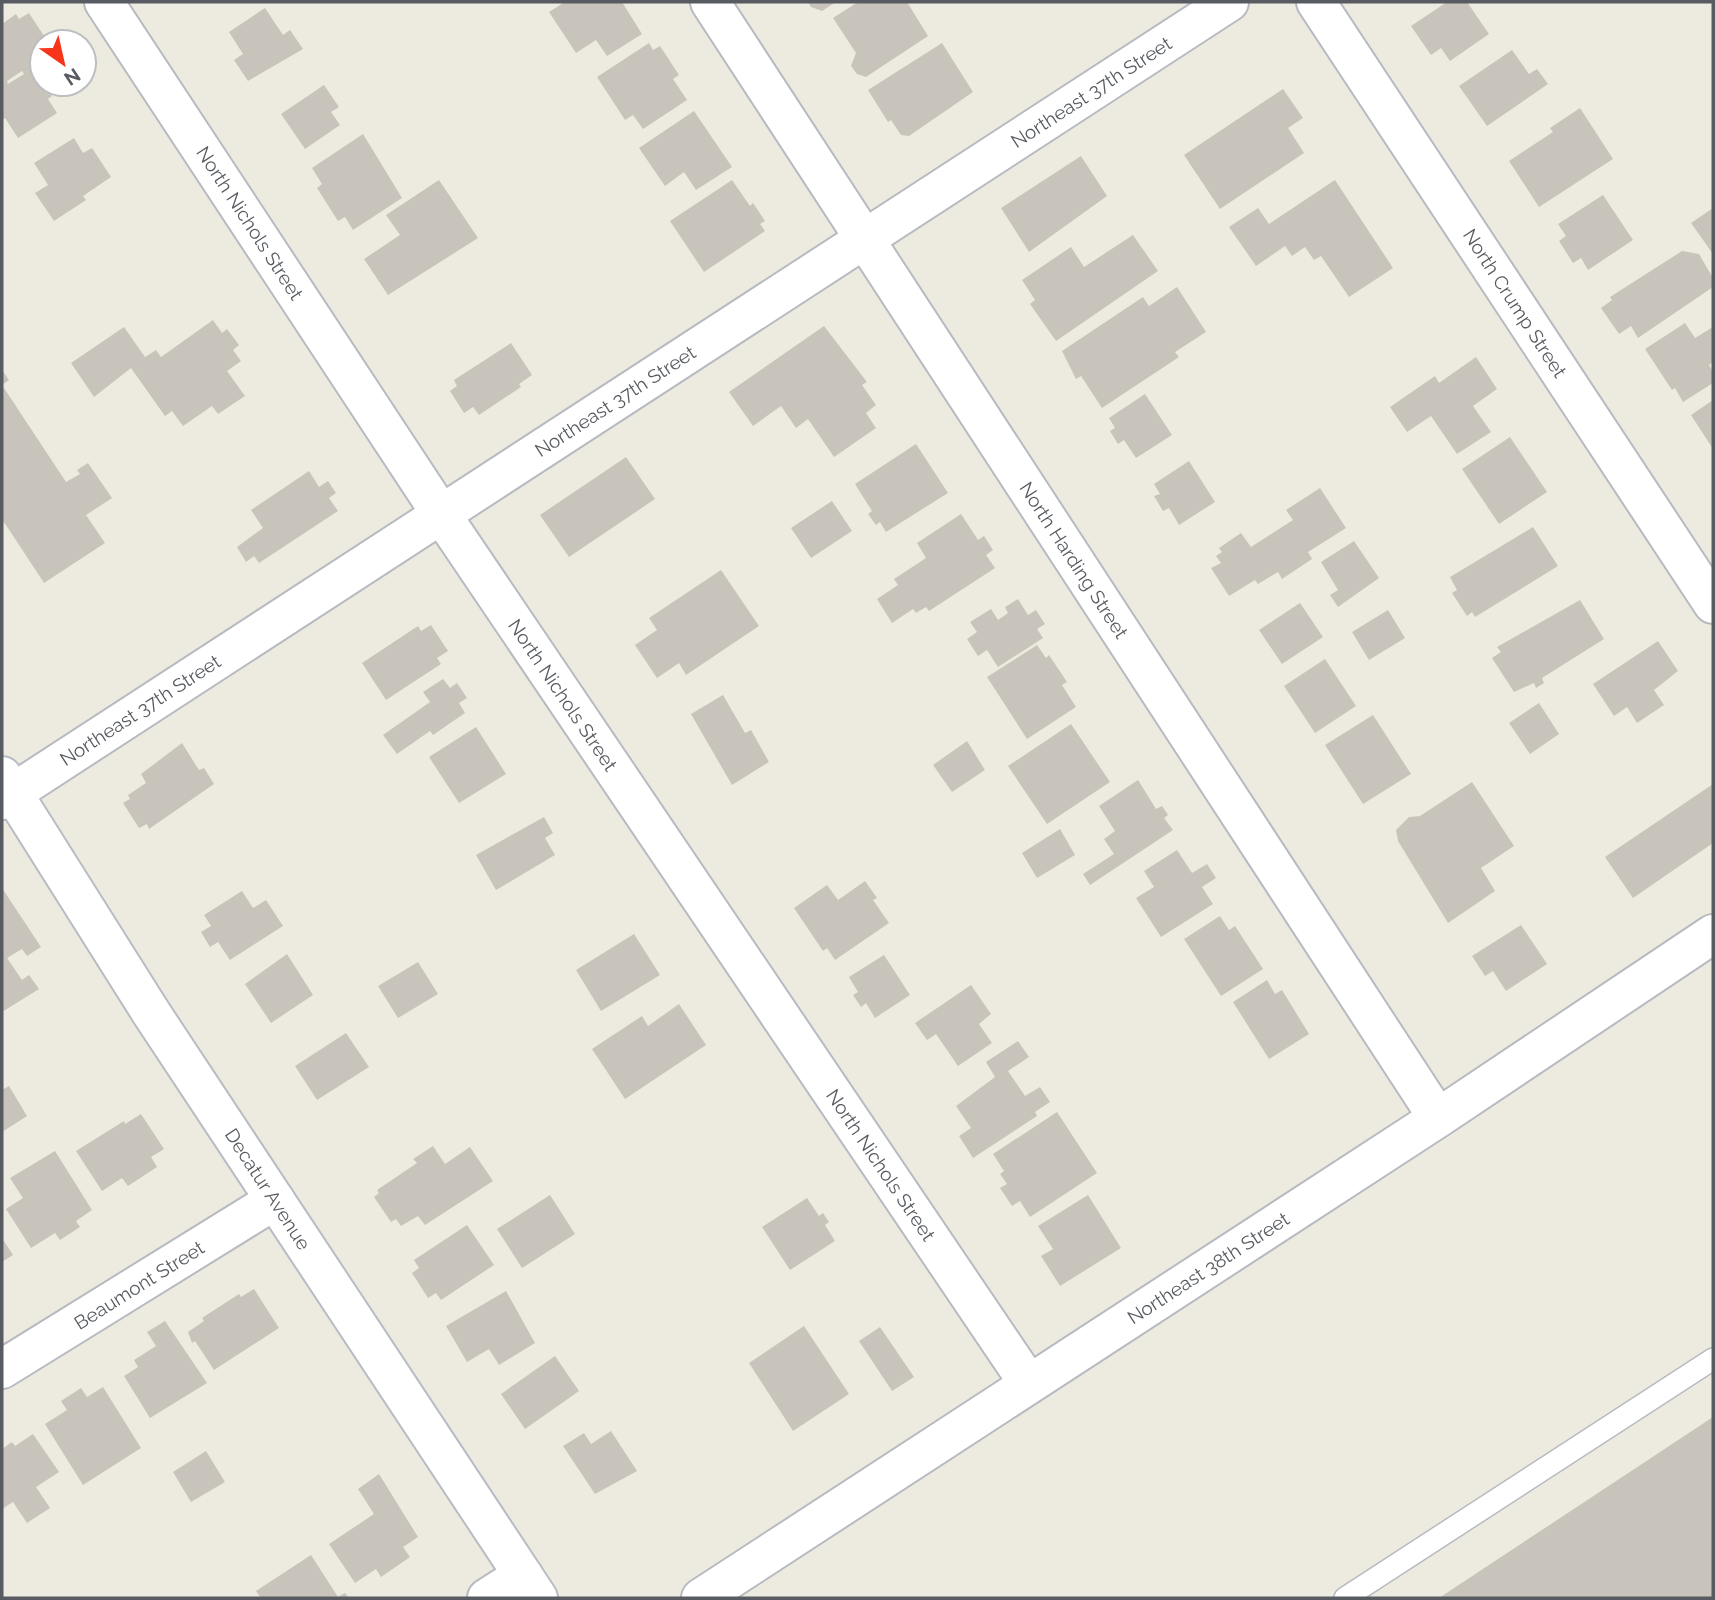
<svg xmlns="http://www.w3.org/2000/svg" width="1715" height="1600" font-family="Raleway,sans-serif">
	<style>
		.building { fill: #c8c4bc; fill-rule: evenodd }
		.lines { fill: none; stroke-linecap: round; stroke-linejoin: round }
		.lane-casing { stroke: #b7bac0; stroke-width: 24 }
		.street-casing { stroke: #b7bac0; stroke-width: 42 }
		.secondary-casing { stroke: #b8bcc3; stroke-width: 42 }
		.lane { stroke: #fff; stroke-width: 21 }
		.street { stroke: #fff; stroke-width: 38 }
		.secondary { stroke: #fff; stroke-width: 38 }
		.labels { text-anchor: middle; stroke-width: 5; stroke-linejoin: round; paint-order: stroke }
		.street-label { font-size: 19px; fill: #585c62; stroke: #fff }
	</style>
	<rect width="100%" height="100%" fill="#edebdf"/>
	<path class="building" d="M565,2H622L642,34L607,56L596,40L576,53L549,12Z
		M808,2H836L822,11L811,7Z
		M858,2H907L928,36L866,77L857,74L851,66L856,53L833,18Z
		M1447,2H1467L1489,34L1450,61L1441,48L1431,55L1411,26Z
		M265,8L283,35L290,30L303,49L248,81L234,60L243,54L229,32Z
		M29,13L48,42H42V58L36,62L42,70V84H51L47,87L52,96L48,99L57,113L18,138L5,118L2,120V24L16,14L19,19ZM22,71L24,74L8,84L7,81Z
		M649,43L653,50L660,46L679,75L673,79L687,100L643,129L633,115L625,120L597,77Z
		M942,43L973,92L909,136L901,135L891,120L888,122L868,90Z
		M1512,50L1529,74L1537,69L1548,84L1487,126L1459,86Z
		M324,85L339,107L331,112L340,125L305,149L281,114Z
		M1283,89L1303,118L1288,128L1304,153L1220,209L1184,155Z
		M1580,108L1613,159L1539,207L1509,161L1553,132L1550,128Z
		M694,111L732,167L696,190L684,172L665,186L639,148Z
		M363,134L402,198L353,230L345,217L338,221L317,188L322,184L312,168Z
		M74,138L83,153L92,148L111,177L83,196L86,200L54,221L35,193L48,185L34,163Z
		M1081,156L1107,196L1029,252L1001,208Z
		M439,180L478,238L388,295L364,259L400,235L386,215Z
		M732,180L750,206L753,203L765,221L760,224L765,231L704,272L670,221Z
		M1335,180L1393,268L1349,297L1321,256L1314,260L1305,247L1292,256L1285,246L1256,266L1229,227L1258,208L1269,224Z
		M1603,195L1633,240L1588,270L1581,258L1573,263L1559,241L1566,236L1558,224Z
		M1713,208V254L1691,223Z
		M1133,235L1158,271L1056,341L1030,304L1035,300L1022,280L1071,247L1084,267Z
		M1682,251L1699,254L1713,278V287L1638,338L1631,326L1619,334L1601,308L1612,300L1610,297Z
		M1177,287L1206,332L1175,352L1179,357L1102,408L1081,376L1076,379L1062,351L1143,297L1149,306Z
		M213,320L222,333L227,329L239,345L233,350L241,361L227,371L245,396L218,414L212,406L183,426L172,411L165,416L131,368L94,397L71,363L124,327L145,357L156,350L161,357Z
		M1685,323L1695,338L1713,327V362L1709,365L1713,372V383L1683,402L1675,388L1672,390L1645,349Z
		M824,326L867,382L862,385L876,405L866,413L876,428L834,457L808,419L796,428L781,406L753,426L729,392Z
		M511,343L532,375L519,384L521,387L479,415L473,407L464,413L450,391L457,386L454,380Z
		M1476,357L1497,389L1473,406L1491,432L1457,454L1431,416L1407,432L1390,407L1435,376L1439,383Z
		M2,370L9,380L2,385L66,482L80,474L77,470L88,463L112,498L86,515L105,543L44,583L2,519Z
		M1145,394L1172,435L1136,458L1124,440L1118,444L1110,431L1115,428L1109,418Z
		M1713,400V449L1691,415Z
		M1510,437L1547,492L1499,524L1462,469Z
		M916,444L948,493L886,532L880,522L876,525L868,514L872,511L855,484Z
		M626,457L655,499L569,557L540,515Z
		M1189,461L1215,502L1179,525L1169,508L1163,511L1154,496L1160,494L1154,484Z
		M309,471L319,487L328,481L336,493L329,498L338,511L259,563L254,556L246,562L237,547L263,528L251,510Z
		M1320,488L1346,528L1308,552L1312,559L1282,579L1278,572L1258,584L1255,580L1229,596L1211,568L1221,563L1216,556L1222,552L1219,548L1241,533L1251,547L1293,520L1286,510Z
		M832,501L852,531L811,558L791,528Z
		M961,514L978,540L984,536L993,550L986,555L995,568L929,611L926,607L916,613L913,609L892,623L877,599L898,585L894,579L926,558L917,543Z
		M1533,527L1558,566L1475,617L1472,612L1467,616L1452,593L1457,590L1450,577Z
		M1354,541L1379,578L1338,607L1330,595L1338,590L1321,562Z
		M721,570L759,626L686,675L679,663L657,678L635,645L657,630L649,618Z
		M1018,599L1028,615L1036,610L1045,624L1037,629L1043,638L998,667L987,650L978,656L967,639L977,632L970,622L991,609L998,620L1008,613L1005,607Z
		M1580,600L1604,639L1542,678L1544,683L1536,688L1534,683L1514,692L1492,658L1501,652L1497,647Z
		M1300,603L1323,637L1282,664L1259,630Z
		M1388,610L1405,638L1369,660L1352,632Z
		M431,625L448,651L437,658L441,664L386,700L362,663L418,626L421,631Z
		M1658,641L1678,671L1654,690L1664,705L1637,723L1627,707L1614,716L1593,684Z
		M1037,645L1046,658L1049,655L1067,682L1062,685L1076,707L1027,739L987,677Z
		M1325,659L1356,706L1315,733L1284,686Z
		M443,679L450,688L457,683L467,698L459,703L465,713L433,735L430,731L397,754L383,735L430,702L423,692Z
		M723,695L745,733L751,730L769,762L732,785L691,714Z
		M1539,703L1559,734L1530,754L1509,723Z
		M1373,715L1411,774L1363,804L1325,745Z
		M1071,724L1110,782L1047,824L1008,766Z
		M476,727L506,774L459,803L429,757Z
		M967,741L985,770L952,792L933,765Z
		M182,743L199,770L204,768L214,784L149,829L147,824L139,828L123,803L130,799L128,795L146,783L141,774Z
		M1138,780L1156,809L1162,806L1168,815L1164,818L1173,830L1090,885L1083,874L1114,854L1104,839L1115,831L1099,806Z
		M1472,782L1514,846L1481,868L1495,891L1448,923L1398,841L1396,830L1409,817L1420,816Z
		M1713,784V843L1633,898L1605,857Z
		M544,817L553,833L545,838L555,855L496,890L476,855Z
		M1060,829L1075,855L1037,878L1022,853Z
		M1177,850L1192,873L1207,864L1216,878L1202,887L1213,904L1161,937L1136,898L1154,887L1144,871Z
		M865,881L877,898L873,900L889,923L835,960L827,948L823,951L794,908L827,885L838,900Z
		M2,888L41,947L27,956L22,949L7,958L22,980L29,975L39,989L2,1012Z
		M242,891L253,908L266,900L283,926L230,960L218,942L210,947L201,932L211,926L204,915Z
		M1220,916L1229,930L1235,926L1263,969L1221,996L1184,939Z
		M1521,925L1547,964L1506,991L1493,971L1485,976L1472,956Z
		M634,934L660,975L601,1011L576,970Z
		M287,954L313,995L271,1023L245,984Z
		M884,955L910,995L875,1018L866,1003L861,1007L853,995L858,992L849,977Z
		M418,962L438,994L398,1018L378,986Z
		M1267,980L1275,994L1282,990L1309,1034L1269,1059L1233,1002Z
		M971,985L991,1014L979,1024L992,1043L958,1066L936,1034L927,1040L915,1023Z
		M679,1004L706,1045L625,1099L592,1049L642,1016L648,1026Z
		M346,1033L369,1067L317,1100L295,1066Z
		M1018,1041L1029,1057L1008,1071L1025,1096L1040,1087L1050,1102L1035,1112L1037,1116L973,1158L959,1136L971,1128L956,1106L995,1077L986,1062Z
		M9,1086L27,1116L2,1132V1090Z
		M1057,1112L1097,1173L1030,1217L1020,1201L1012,1206L1000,1188L1007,1184L1000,1174L1004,1171L993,1154Z
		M141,1114L164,1149L151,1157L157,1167L128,1186L122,1178L102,1191L76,1151L124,1121L125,1124Z
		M433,1146L445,1164L470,1147L493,1181L425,1225L418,1216L401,1226L396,1219L391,1222L374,1197L379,1193L377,1190L417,1163L413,1159Z
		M55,1151L92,1210L76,1221L80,1227L60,1240L55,1233L31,1248L6,1209L23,1198L10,1178Z
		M550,1195L575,1234L522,1268L497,1229Z
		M1088,1195L1121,1248L1060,1286L1041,1256L1053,1249L1038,1226Z
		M807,1198L819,1216L823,1213L829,1222L825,1225L835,1241L790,1270L762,1227Z
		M467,1225L494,1265L441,1300L436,1293L428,1298L412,1273L419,1268L414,1260Z
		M2,1238L13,1255L2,1262Z
		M254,1289L279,1328L214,1370L195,1341L192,1343L188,1332L204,1321L202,1318L239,1294L241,1297Z
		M506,1291L535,1343L499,1365L489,1349L467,1362L446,1326Z
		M165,1321L207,1383L150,1418L124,1376L138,1367L134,1360L156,1346L147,1332Z
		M804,1326L849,1394L793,1431L749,1363Z
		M880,1327L914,1377L892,1391L859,1341Z
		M555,1356L579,1391L525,1429L501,1394Z
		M103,1387L141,1448L83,1485L45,1424L67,1410L61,1401L81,1388L87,1397Z
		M1713,1417V1598H1439Z
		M611,1431L637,1471L595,1494L563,1446L584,1433L591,1444Z
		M33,1434L59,1472L36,1487L50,1508L27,1523L13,1502L2,1509V1449L12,1442L15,1446Z
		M206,1451L225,1482L191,1502L173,1472Z
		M379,1474L418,1537L403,1547L410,1557L381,1577L376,1569L355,1583L329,1544L374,1514L358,1489Z
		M311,1555L338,1597L345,1593L349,1598H261L256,1591Z"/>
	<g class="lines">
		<defs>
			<path id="lane" d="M1345,1598L1713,1359"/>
			<path id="street" d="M104,2L441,514L1029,1384
				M710,2L1438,1118
				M1316,2L1713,604
				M2,800L1229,2
				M2,1369L275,1200
				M487,1598L523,1575
				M701,1598L1438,1118L1713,934"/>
			<path id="secondary" d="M2,776L150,1011L538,1598"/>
		</defs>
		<use href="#lane" class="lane-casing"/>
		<use href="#street" class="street-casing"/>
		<use href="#secondary" class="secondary-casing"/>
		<use href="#lane" class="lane"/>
		<use href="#street" class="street"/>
		<use href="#secondary" class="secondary"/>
	</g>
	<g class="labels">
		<g class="street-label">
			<text transform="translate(1091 92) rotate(-33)" y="7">Northeast 37th Street</text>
			<text transform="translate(250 223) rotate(57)" y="7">North Nichols Street</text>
			<text transform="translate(1515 303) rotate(57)" y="7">North Crump Street</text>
			<text transform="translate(615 401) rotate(-33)" y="7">Northeast 37th Street</text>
			<text transform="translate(1074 560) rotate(57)" y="7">North Harding Street</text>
			<text transform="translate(563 695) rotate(56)" y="7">North Nichols Street</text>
			<text transform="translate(140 710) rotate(-33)" y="7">Northeast 37th Street</text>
			<text transform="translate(881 1165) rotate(56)" y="7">North Nichols Street</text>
			<text transform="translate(268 1189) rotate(57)" y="7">Decatur Avenue</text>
			<text transform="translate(1208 1268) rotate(-33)" y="7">Northeast 38th Street</text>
			<text transform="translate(139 1285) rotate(-32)" y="7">Beaumont Street</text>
		</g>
	</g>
	<rect width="1715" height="1600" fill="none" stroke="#585c62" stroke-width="7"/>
	<g transform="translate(63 63) rotate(146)"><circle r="33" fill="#ffffff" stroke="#bcbec0" stroke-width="2"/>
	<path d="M0-5L12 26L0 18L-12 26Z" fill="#f7351b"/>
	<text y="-10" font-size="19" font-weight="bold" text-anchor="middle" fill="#585c62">N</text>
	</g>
</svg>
